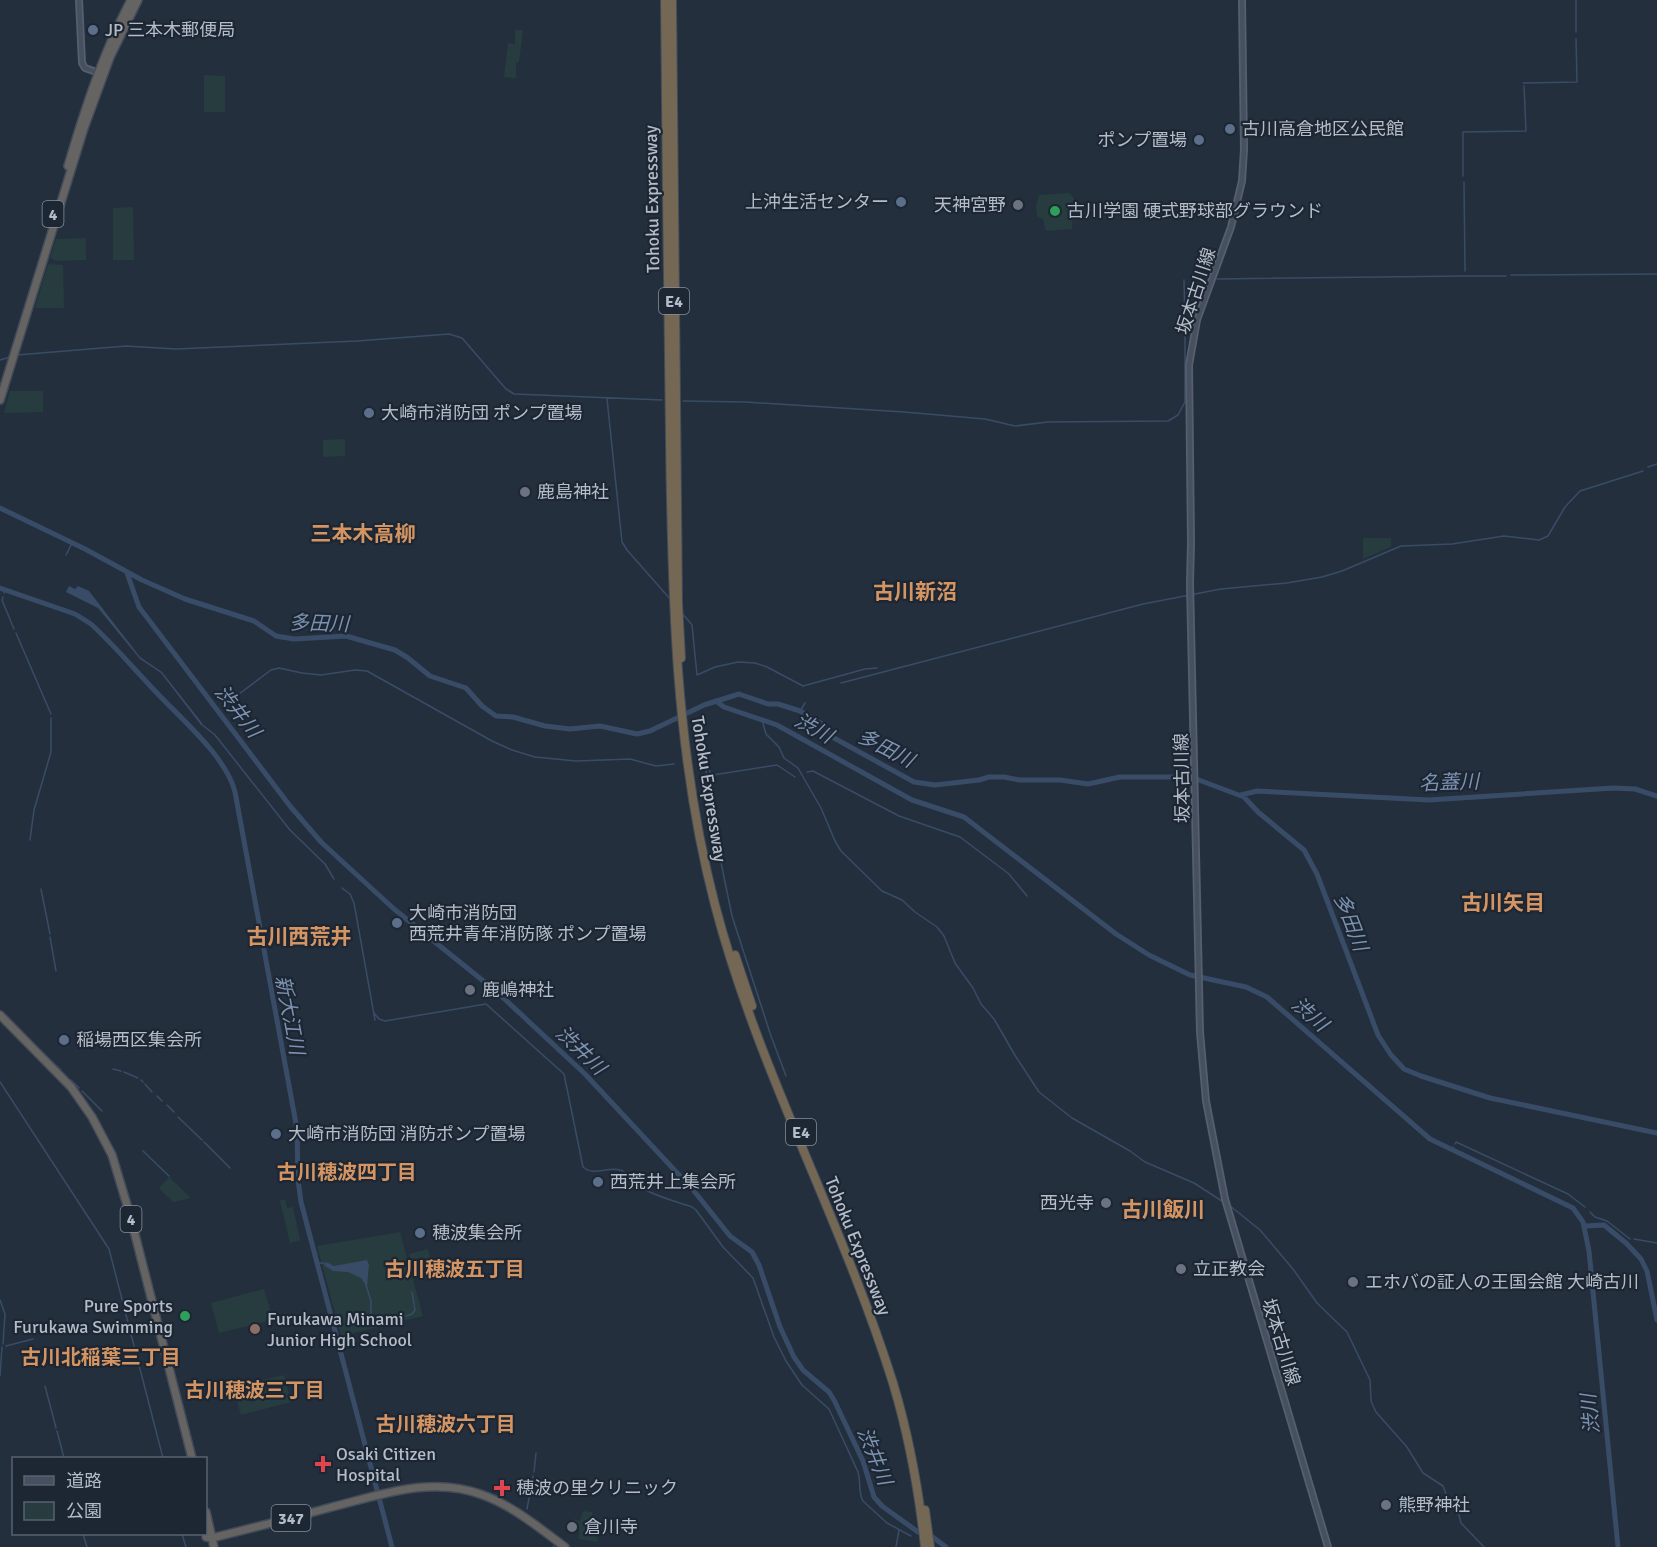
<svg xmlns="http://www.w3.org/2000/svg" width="1657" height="1547" font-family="Signika,'Noto Sans JP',sans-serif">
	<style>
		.green { fill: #263c3f }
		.water { fill: #394c67 }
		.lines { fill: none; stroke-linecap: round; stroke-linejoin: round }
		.stream { stroke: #394c67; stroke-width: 1.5 }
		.river { stroke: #394c67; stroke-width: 5 }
		.secondary-casing { stroke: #565f6c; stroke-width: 8 }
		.trunk-casing { stroke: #434c59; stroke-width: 10 }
		.motorway-casing { stroke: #434c59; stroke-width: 10 }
		.secondary { stroke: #465061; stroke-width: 4.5 }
		.trunk { stroke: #656462; stroke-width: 7 }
		.motorway { stroke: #746855; stroke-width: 8 }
		.service-dot { fill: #5c6f8a; stroke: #1d2633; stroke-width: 2 }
		.worship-dot { fill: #6b7280; stroke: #1d2633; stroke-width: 2 }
		.leisure-dot { fill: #2e9e5b; stroke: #1d2633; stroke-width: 2 }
		.education-dot { fill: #8d6e63; stroke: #1d2633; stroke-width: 2 }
		.health-dot { fill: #e0444e; stroke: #1d2633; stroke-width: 2 }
		.labels { text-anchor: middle; stroke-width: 4.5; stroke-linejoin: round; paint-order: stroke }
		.shield { fill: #1d2633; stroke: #878f9c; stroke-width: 1.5 }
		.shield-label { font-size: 16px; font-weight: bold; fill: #b4bcc9 }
		.poi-label { font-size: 18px; fill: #b4bcc9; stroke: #1d2633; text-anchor: start }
		.street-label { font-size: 18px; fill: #b4bcc9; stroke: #1d2633 }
		.water-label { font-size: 20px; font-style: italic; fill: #7c92b1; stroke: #1d2633 }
		.neighbourhood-label { font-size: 20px; font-weight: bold; fill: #d59563; stroke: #1d2633 }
		.quarter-label { font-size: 21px; font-weight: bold; fill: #d59563; stroke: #1d2633 }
	</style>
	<rect width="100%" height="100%" fill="#242f3e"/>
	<path class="green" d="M515,30H523L519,62L516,63V78L504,77L508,43L515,44Z
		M204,75L225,76V112H204Z
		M1069,193L1074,198L1072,229L1046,231L1043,219L1037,216L1036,206L1039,195Z
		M133,207L134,260H113V208Z
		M86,238V260L57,261L50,258L56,239Z
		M48,264L63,265L64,308H35Z
		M10,391H43V412L4,413Z
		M345,439V456L323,457V440Z
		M1363,538H1391V547L1363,559Z
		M169,1177L191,1198L173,1202L159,1188Z
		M285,1199L287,1208L293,1207L300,1240L290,1243L280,1201Z
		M400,1232L423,1316L341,1336L317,1246Z
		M428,1249L433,1270L427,1271L426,1268L414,1271L409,1254Z
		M264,1289L273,1320L219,1333L211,1303Z
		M284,1375L291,1402L241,1415L233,1387Z
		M583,1511L592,1512L598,1542L578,1539L580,1530L572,1528L573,1519L580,1521Z"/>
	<path class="water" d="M69,586L75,589L78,586L89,591L140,657L162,672L202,723L201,725L161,673L140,659L98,608L66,592Z
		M367,1260L369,1265L367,1287L361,1278L348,1272L333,1271L324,1265L326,1262L334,1266Z"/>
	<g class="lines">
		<path class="stream" d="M1576,0V32
			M1523,83L1577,82L1576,39
			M1463,176V132L1526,131L1524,86
			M1464,182L1465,271
			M1511,275L1657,274
			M1465,276H1506
			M1217,279L1465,276
			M1184,280L1185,321
			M1192,280L1204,279
			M17,355L126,346L176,349L357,341L449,334L462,338L506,389L514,394L662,400
			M0,360L10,357
			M607,399L622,542L627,550L671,600
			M683,401L746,402L904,412L985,419L1015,426L1048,422L1168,421L1178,415L1185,402V328
			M1648,467L1657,464
			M66,555L72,543
			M4,593L5,590
			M3,597L2,600L14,629
			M682,613L692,625L697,675L715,667L738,662L755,663L767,667L803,686L865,669L877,668
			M16,633L51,714
			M841,683L1143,604L1221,589L1287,583L1322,577L1342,571L1401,546L1452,544L1504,536L1539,540L1548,536L1565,507L1580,491L1643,471
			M231,700L271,670L279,668L302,673L321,675L355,670L367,671L492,741L512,750L535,757L576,761L630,759L656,766L674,764
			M800,711L805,703
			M762,720L766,734L779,747L784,758L798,768L821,808L835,841L841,851L882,891L902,900L915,912L937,927L944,936L955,963L973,988L981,1004L994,1019L1016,1057L1039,1092L1072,1118L1130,1151L1145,1162L1194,1183L1225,1203
			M201,724L215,735L290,830L325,864L334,879
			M703,760L707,761L706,777L711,814L732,916L771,1036L786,1076
			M709,766L710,773L713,775L777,765L795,777
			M807,772L813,771L899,816L960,837L1009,874L1027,896
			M30,840L34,810L51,752V718
			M342,888L350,894L354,903L375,1020
			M41,889L50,934
			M50,937L56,971
			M374,1013L379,1019L385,1021L486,1004L564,1074L583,1167C595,1177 607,1166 620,1170C629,1172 634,1183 642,1188C657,1197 675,1201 692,1207L696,1210L723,1247L753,1278L774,1337L786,1361L802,1385L829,1409L858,1472C861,1482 858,1493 863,1501L887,1523L911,1536
			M34,1045L61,1070
			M113,1069L121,1071
			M124,1072L138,1078
			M63,1073L67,1077
			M71,1080L79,1088
			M141,1080L143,1082
			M0,1082L109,1249L163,1458
			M145,1084L152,1092
			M82,1091L102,1111
			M157,1096L162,1101
			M167,1105L174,1112
			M178,1117L202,1140
			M204,1142L230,1168
			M1455,1144L1456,1142L1568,1194L1585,1207
			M143,1151L169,1176
			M1452,1151L1453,1147
			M1229,1205L1260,1230L1293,1269L1317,1303L1347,1332L1370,1380L1371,1401L1376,1412L1407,1447L1423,1473L1443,1486L1450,1504L1459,1515L1461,1523L1484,1547
			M1590,1212L1595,1217L1607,1221L1630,1239
			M1634,1239L1657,1243
			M317,1263H324
			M366,1285L371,1301V1318L377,1320
			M0,1300L5,1314L3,1344
			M406,1316L412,1314L415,1310L412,1292
			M379,1320L404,1316
			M6,1346L33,1339
			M0,1376L2,1347
			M45,1386L56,1428
			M57,1431L64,1458
			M534,1472L536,1453
			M527,1509L533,1476
			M83,1534L87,1547
			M182,1534L186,1547
			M553,1547L554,1546
			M896,1547L899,1530"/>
		<path class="river" d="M0,508L85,549L142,580L185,599L254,621L276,636L294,639L346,636L395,650L408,658L430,676L466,688L482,706L496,716L513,717L545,726L570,729L600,726L637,734L650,731L704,705L739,694L768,704H778L800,711L822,724L834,738L914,782L935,785L979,780L989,777H1004L1019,780H1060L1088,784L1120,777H1191L1244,797L1258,812L1304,850L1317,874L1378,1035L1391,1055L1404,1069L1421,1076L1490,1098L1657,1133
			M127,573L139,607L290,806L321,842L394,909L497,992L585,1074L694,1191L730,1236L752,1252L759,1265L780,1327L794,1357L803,1370L829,1392L834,1400L863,1461L874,1497L882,1506L918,1532L930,1535L946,1547
			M0,588L75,614L91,624C114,645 134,669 155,691C180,718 226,756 235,792L297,1129L298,1180L301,1202L392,1547
			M716,701L724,707L777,725L912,800L964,817L1116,934L1149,955L1190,975L1246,987L1267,997L1430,1139L1573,1208L1583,1222L1589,1251L1618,1547
			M1241,795L1257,791L1429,800L1613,788L1635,789L1657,796
			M1585,1226L1604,1225L1626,1243L1641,1259L1647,1271L1657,1320"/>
		<defs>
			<path id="secondary" d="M79,0L82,63L85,68L99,73
				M1242,0L1244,149L1242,181L1231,227L1197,320L1189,365L1191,543L1190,583L1200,1032L1206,1101L1225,1199L1328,1547"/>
			<path id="trunk" d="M68,166C85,108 103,53 131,0
				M0,400L84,128L110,57L138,0
				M0,1015L71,1087L92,1117L112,1155L130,1215L192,1458
				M206,1512L214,1547
				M206,1537L212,1538C252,1528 292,1518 332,1507C380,1495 431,1476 480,1494C512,1505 538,1527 565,1547"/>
			<path id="motorway" d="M665,0C667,146 667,292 670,438C672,596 675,752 715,905C758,1070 842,1220 893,1383C909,1436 919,1492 925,1547
				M672,0L678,603L681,658
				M735,955L752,1006
				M925,1510L930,1547"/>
		</defs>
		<use href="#secondary" class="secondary-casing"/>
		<use href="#trunk" class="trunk-casing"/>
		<use href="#motorway" class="motorway-casing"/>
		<use href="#secondary" class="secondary"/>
		<use href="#trunk" class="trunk"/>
		<use href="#motorway" class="motorway"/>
	</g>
	<g class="service-dot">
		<circle cx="93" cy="30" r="6"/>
		<circle cx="1230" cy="129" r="6"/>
		<circle cx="1199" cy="140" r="6"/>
		<circle cx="901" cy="202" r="6"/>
		<circle cx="369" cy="413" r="6"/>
		<circle cx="397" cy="923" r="6"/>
		<circle cx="64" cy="1040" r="6"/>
		<circle cx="276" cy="1134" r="6"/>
		<circle cx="598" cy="1182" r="6"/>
		<circle cx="420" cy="1233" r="6"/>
	</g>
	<g class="worship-dot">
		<circle cx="1018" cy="205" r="6"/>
		<circle cx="525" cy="492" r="6"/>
		<circle cx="470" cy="990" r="6"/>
		<circle cx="1106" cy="1203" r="6"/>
		<circle cx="1181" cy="1269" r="6"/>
		<circle cx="1353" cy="1282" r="6"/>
		<circle cx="1386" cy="1505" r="6"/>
		<circle cx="572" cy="1527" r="6"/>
	</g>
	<g class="leisure-dot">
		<circle cx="1055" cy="211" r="6"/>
		<circle cx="185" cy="1316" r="6"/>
	</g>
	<circle class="education-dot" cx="255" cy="1329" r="6"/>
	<g class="health-dot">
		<path d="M320 1455h6v6h6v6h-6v6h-6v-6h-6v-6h6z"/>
		<path d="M499 1479h6v6h6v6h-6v6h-6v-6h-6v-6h6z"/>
	</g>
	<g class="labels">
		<g class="shield">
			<rect x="42.5" y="201" width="21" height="26" rx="4.5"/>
			<rect x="659" y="288" width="30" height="26" rx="4.5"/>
			<rect x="786" y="1119" width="30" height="26" rx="4.5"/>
			<rect x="120.5" y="1206" width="21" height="26" rx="4.5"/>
			<rect x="271.5" y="1505" width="39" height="26" rx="4.5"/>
		</g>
		<g class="shield-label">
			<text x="53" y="220">4</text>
			<text x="674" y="307">E4</text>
			<text x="801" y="1138">E4</text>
			<text x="131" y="1225">4</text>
			<text x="291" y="1524">347</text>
		</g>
		<g class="poi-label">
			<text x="105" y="36">JP 三本木郵便局</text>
			<text x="1242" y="135">古川高倉地区公民館</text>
			<text x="1187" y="146" text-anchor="end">ポンプ置場</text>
			<text x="889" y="208" text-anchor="end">上沖生活センター</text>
			<text x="1006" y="211" text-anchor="end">天神宮野</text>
			<text x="1067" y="217">古川学園 硬式野球部グラウンド</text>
			<text x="381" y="419">大崎市消防団 ポンプ置場</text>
			<text x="537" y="498">鹿島神社</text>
			<text x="409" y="919">大崎市消防団<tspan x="409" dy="21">西荒井青年消防隊 ポンプ置場</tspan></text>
			<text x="482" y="996">鹿嶋神社</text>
			<text x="76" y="1046">稲場西区集会所</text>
			<text x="288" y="1140">大崎市消防団 消防ポンプ置場</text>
			<text x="610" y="1188">西荒井上集会所</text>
			<text x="1094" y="1209" text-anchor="end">西光寺</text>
			<text x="432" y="1239">穂波集会所</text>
			<text x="1193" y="1275">立正教会</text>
			<text x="1365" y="1288">エホバの証人の王国会館 大崎古川</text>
			<text x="173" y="1312" text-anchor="end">Pure Sports<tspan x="173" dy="21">Furukawa Swimming</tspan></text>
			<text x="267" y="1325">Furukawa Minami<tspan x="267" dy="21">Junior High School</tspan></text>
			<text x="336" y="1460">Osaki Citizen<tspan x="336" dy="21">Hospital</tspan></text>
			<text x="516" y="1494">穂波の里クリニック</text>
			<text x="1398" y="1511">熊野神社</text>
			<text x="584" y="1533">倉川寺</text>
		</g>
		<g class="street-label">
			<text transform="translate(652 199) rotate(-91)" y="6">Tohoku Expressway</text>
			<text transform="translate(1196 291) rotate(-72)" y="6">坂本古川線</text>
			<text transform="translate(1182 778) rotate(-91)" y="6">坂本古川線</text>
			<text transform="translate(709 789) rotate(81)" y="6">Tohoku Expressway</text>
			<text transform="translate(858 1246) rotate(68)" y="6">Tohoku Expressway</text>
			<text transform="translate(1281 1342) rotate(73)" y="6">坂本古川線</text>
		</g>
		<g class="water-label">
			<text transform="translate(319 623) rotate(2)" y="7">多田川</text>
			<text transform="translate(238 711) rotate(52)" y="7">渋井川</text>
			<text transform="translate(814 728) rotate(29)" y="7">渋川</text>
			<text transform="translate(886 748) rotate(27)" y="7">多田川</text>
			<text transform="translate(1449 782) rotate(-2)" y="7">名蓋川</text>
			<text transform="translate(1351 922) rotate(69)" y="7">多田川</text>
			<text transform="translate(1310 1014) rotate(41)" y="7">渋川</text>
			<text transform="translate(290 1015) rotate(79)" y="7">新大江川</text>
			<text transform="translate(581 1050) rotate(44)" y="7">渋井川</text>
			<text transform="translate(1590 1414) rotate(-96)" y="7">渋川</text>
			<text transform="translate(875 1456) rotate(68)" y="7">渋井川</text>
		</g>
		<g class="neighbourhood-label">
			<text x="347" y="1179">古川穂波四丁目</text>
			<text x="455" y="1276">古川穂波五丁目</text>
			<text x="101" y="1364">古川北稲葉三丁目</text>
			<text x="255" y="1397">古川穂波三丁目</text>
			<text x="446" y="1431">古川穂波六丁目</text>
		</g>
		<g class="quarter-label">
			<text x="363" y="541">三本木高柳</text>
			<text x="915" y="599">古川新沼</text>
			<text x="1503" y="910">古川矢目</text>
			<text x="299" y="944">古川西荒井</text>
			<text x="1163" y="1217">古川飯川</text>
		</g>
	</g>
	<rect x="12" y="1457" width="195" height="78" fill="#1d2633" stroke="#59626f" stroke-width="1.5"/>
	<rect x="24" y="1476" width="30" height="9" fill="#465061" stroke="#59626f" stroke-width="1.5"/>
	<text x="66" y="1487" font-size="18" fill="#b4bcc9">道路</text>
	<rect x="24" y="1502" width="30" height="18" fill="#263c3f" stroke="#59626f" stroke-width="1.5"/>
	<text x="66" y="1517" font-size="18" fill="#b4bcc9">公園</text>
</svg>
